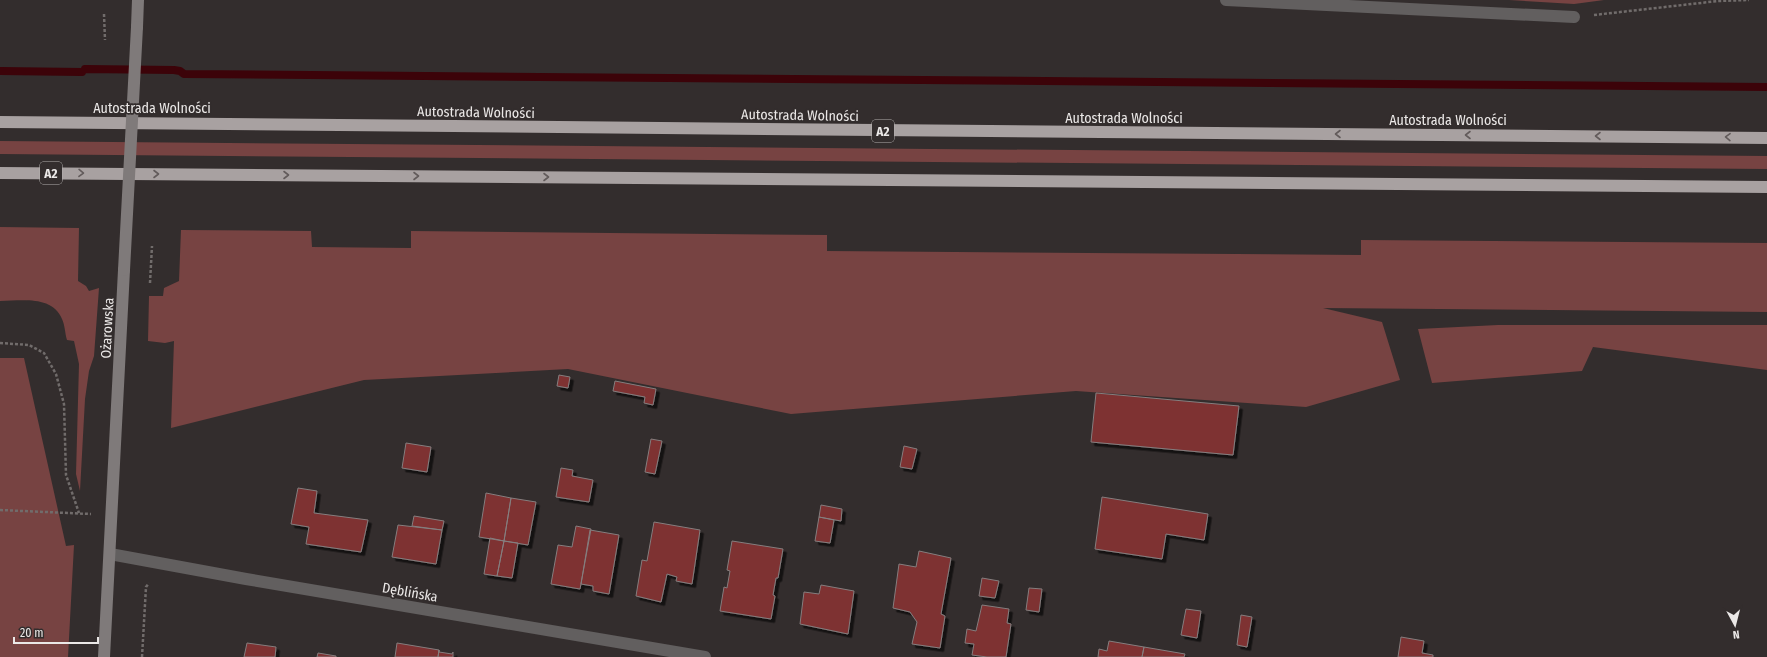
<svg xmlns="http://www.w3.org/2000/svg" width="1767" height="657" font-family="'Fira Sans Condensed',sans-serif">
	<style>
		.green { fill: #774342 }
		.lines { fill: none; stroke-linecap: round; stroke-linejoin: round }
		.stream { stroke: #3c0309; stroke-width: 8 }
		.building { fill: #7e3032; stroke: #857e7e; filter: url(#shadow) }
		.path { stroke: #716c6b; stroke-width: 2.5; stroke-dasharray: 3 2; stroke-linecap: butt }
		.street { stroke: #625f5f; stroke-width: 12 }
		.secondary { stroke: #7f7a7a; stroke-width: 12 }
		.highway { stroke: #a8a1a1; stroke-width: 12 }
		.secondary-bridge { stroke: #7f7a7a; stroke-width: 12 }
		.oneway { stroke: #625b5b }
		.labels { text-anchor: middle; stroke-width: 3.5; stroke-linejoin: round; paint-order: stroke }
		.shield { fill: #332d2d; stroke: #b4b0af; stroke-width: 1 }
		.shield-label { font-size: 13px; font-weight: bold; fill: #ebe8e7 }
		.street-label { font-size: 14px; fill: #ebe8e7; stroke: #332d2d }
	</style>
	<defs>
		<filter id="shadow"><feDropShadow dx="3.5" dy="3.5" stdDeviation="0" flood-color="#0009"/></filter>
	</defs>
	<rect width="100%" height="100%" fill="#332d2d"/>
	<path class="green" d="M1509,0H1604L1574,4Z
		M0,141L1767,156V169L0,154Z
		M0,227L79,228L78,281L86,286L89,291L99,288L94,356L89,371L85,399L80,491L76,474L79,364L74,341L67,340C65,334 65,325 62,319C52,295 21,301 0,301Z
		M181,230L311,231L312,247L411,248V231L827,235V251L1361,255V240L1767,243V312L1323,308L1382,322L1400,380L1306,407L1076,391L791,414L568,369L364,380L171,428L174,341L165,343L148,341L149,296H163L164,288L179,281Z
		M1498,325H1767V370L1593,347L1582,371L1432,383L1418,329Z
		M0,358H24L66,546L74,545L68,657H0Z"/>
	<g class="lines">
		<path class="stream" d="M85,69L174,70L180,71L184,74L1767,87
			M0,71L82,72"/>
	</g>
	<path class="building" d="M559,375L570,377L568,388L557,386Z
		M615,381L656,389L653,405L644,403L645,397L613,391Z
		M1096,393L1239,406L1233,455L1091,442Z
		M651,439L662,441L655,474L645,472Z
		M406,443L431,447L427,472L402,468Z
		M904,446L917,449L912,469L900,467Z
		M561,468L573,470L572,476L593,480L589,502L556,497Z
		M298,488L317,491L314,513L368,520L361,552L306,544L309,527L291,524Z
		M486,493L511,498L504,541L479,537Z
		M1102,497L1208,514L1204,540L1166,534L1162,559L1095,549Z
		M511,498L536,502L528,545L504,541Z
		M821,505L842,509L841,521L819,517Z
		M414,516L444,521L442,530L412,526Z
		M819,517L834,520L830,543L815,541Z
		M654,522L700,530L692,584L676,581L677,577L667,574L661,602L636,596L642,560L647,561Z
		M398,525L442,530L436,564L392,557Z
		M576,526L591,529L580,589L551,584L558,545L572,547Z
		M590,530L619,535L609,594L593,591V586L581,584Z
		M490,538L504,541L497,576L484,574Z
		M504,541L518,543L512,578L497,576Z
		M732,541L783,549L778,578H776L773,595L775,596L771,619L720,611L724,587L727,588L730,571L727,570Z
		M919,551L951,558L941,614L945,616L940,648L912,644L917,622L910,612L893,608L899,564L916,567Z
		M982,578L999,581L995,598L979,596Z
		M821,585L854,591L848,634L800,624L804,592L819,594Z
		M1029,588L1042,589L1039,612L1026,610Z
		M982,605L1009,609L1007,623L1011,624L1006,657H987L972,655L974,644L965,643L967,629L976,631Z
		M1186,609L1201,611L1197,638L1181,635Z
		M1241,615L1252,617L1247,647L1237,645Z
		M1401,637L1424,641L1422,653L1433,655V657H1398Z
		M1109,641L1144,647L1142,657H1098L1099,649L1107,651Z
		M247,643L276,647L275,657H244Z
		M397,643L439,650L438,657H395Z
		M1144,647L1185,654L1184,657H1142Z
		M439,650V652L452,654L453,652V657H438Z
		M318,653L336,656V657H317Z"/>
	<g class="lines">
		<path class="path" d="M104,14L105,40
			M1594,15L1718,1L1749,0
			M150,283L152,246
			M0,343L29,345L44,353L56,374L64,404L66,475L79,513
			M0,510L91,514
			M142,657L146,587L149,583"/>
		<path class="street" d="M1226,0L1574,17
			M110,554L246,579L705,657"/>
		<path class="secondary" d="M137,27L138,0
			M104,657L124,270"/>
		<path class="highway" d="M0,122L1767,138
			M0,173L1767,187"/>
		<path class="secondary-bridge" d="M124,270L137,27"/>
	</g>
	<defs><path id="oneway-chevron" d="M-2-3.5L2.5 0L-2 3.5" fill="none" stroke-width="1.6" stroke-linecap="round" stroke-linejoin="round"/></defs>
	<g class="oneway">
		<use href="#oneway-chevron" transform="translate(1338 134) rotate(-180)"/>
		<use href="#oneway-chevron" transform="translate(1468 135) rotate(-180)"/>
		<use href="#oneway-chevron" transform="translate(1598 136) rotate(-180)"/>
		<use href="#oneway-chevron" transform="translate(1728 137) rotate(-179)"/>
		<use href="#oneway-chevron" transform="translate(81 173) rotate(1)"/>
		<use href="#oneway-chevron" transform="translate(156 174)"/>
		<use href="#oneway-chevron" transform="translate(286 175)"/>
		<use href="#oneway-chevron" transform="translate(416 176)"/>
		<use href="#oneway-chevron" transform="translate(546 177)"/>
	</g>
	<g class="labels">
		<g class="shield">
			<rect x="872" y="120" width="22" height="22" rx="3"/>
			<rect x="40" y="162" width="22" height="22" rx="3"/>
		</g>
		<g class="shield-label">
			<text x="883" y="136">A2</text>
			<text x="51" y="178">A2</text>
		</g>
		<g class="street-label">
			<text x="152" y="113">Autostrada Wolności</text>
			<text transform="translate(476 112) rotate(1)" y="5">Autostrada Wolności</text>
			<text transform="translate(800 115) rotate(1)" y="5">Autostrada Wolności</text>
			<text x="1124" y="123">Autostrada Wolności</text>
			<text x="1448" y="125">Autostrada Wolności</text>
			<text transform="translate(107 328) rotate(-87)" y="5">Ożarowska</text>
			<text transform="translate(410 592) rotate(10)" y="5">Dęblińska</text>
		</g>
	</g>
	<g transform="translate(1735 625) rotate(173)" stroke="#332d2d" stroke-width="3" paint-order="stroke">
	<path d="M0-3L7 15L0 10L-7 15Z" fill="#ebe8e7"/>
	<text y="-6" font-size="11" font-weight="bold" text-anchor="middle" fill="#ebe8e7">N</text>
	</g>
	<path d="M14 637v6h84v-6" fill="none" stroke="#ebe8e7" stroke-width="2"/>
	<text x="20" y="637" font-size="12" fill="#ebe8e7" stroke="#332d2d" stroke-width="3" paint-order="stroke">20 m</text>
</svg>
